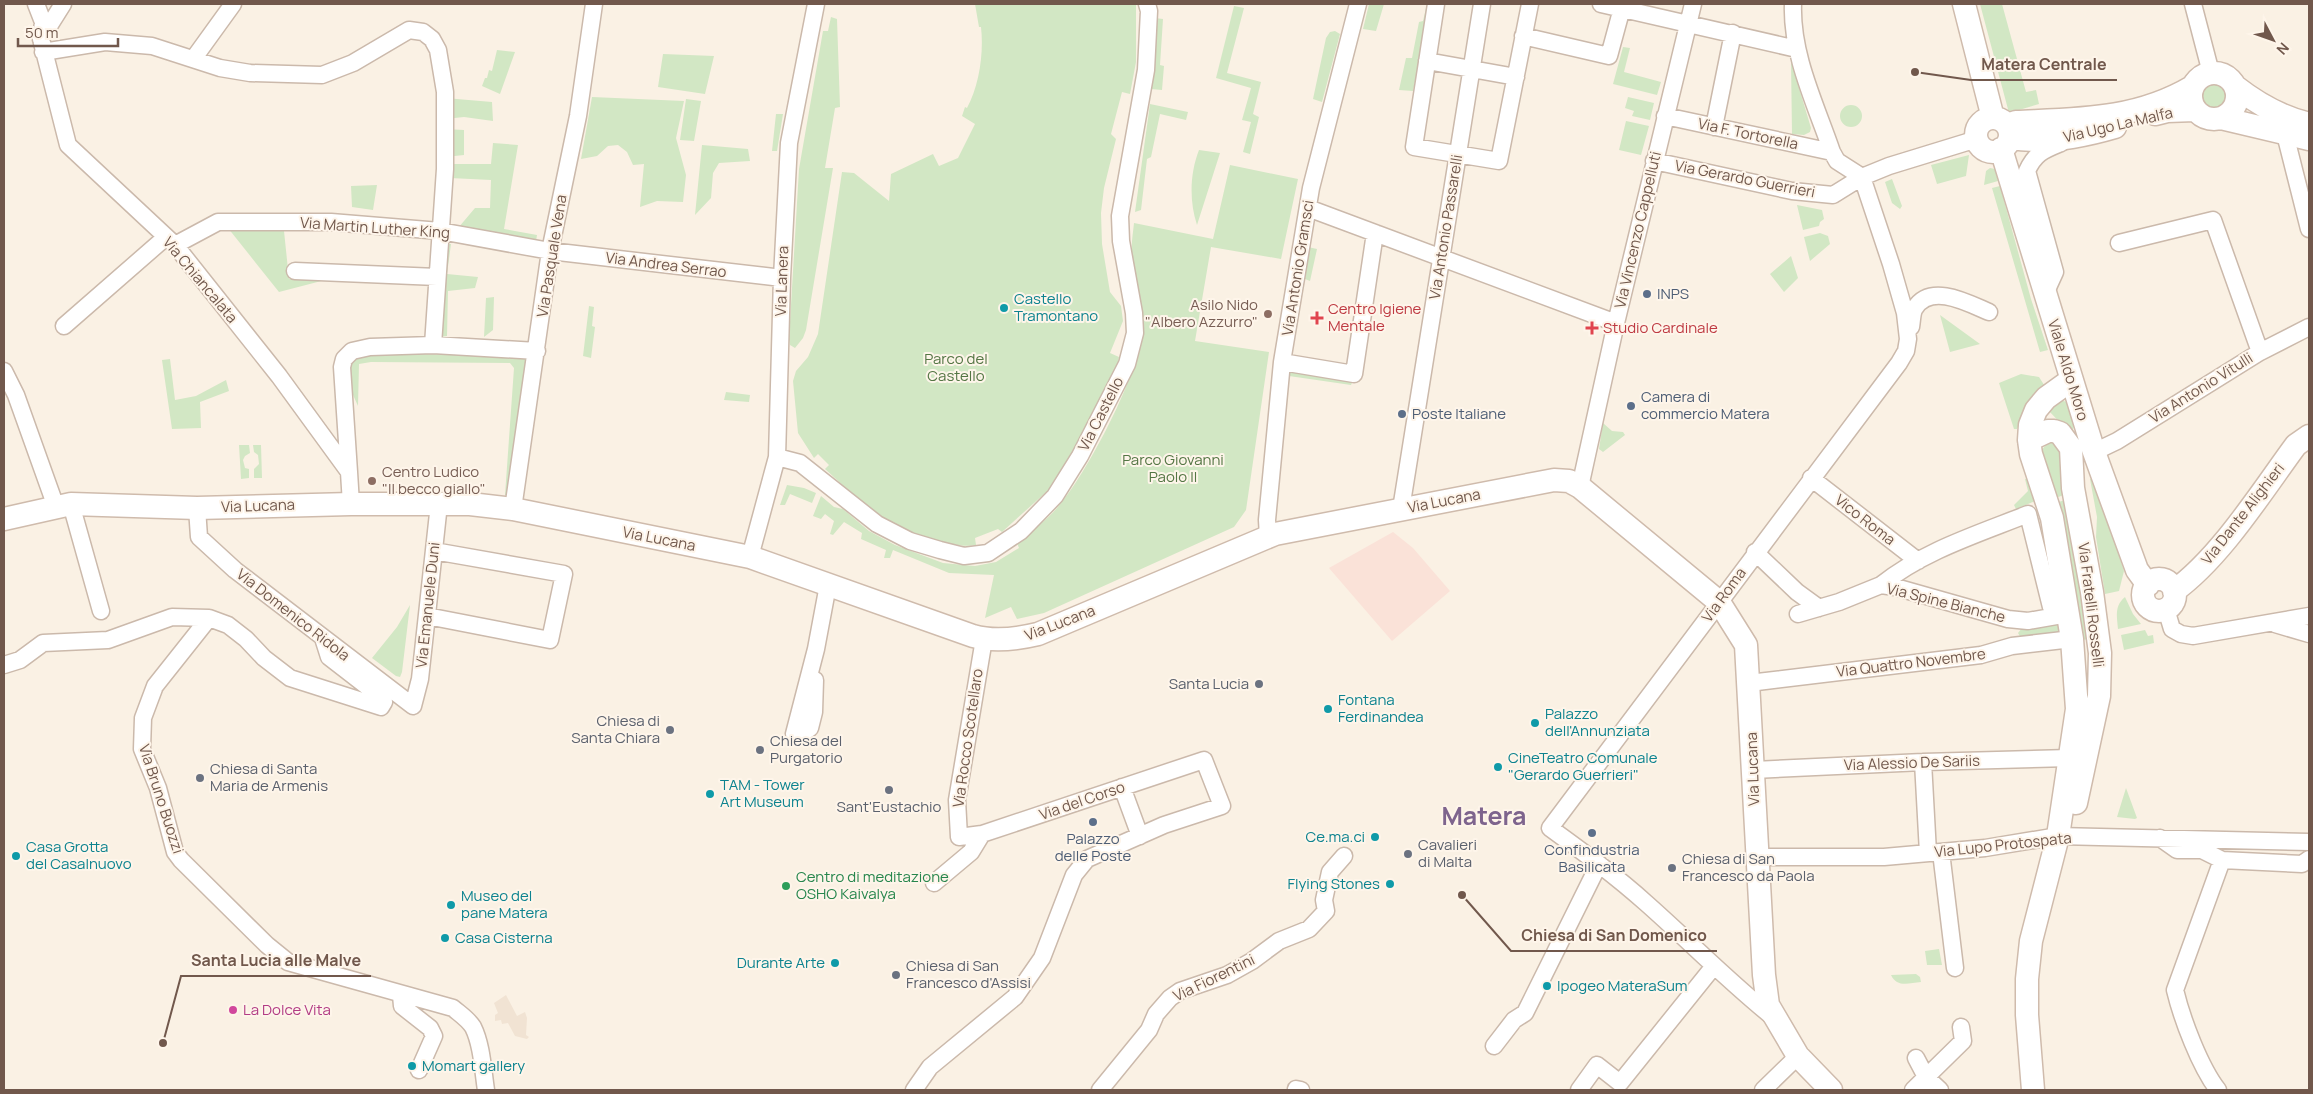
<svg xmlns="http://www.w3.org/2000/svg" width="2313" height="1094" font-family="Manrope,sans-serif">
	<style>
		.residential { fill: #f1e3d3 }
		.commercial { fill: #fae2d8 }
		.green { fill: #d2e7c4 }
		.lines { fill: none; stroke-linecap: round; stroke-linejoin: round }
		.street-casing { stroke: #cbb9ab; stroke-width: 19 }
		.secondary-casing { stroke: #cfbbac; stroke-width: 25 }
		.street { stroke: #fff; stroke-width: 16 }
		.secondary { stroke: #fff; stroke-width: 22 }
		.service-dot { fill: #5c6f8a; stroke: #fef5ea; stroke-width: 2 }
		.culture-dot { fill: #0f9aa8; stroke: #fef5ea; stroke-width: 2 }
		.education-dot { fill: #8d6e63; stroke: #fef5ea; stroke-width: 2 }
		.health-dot { fill: #e0444e; stroke: #fef5ea; stroke-width: 2 }
		.worship-dot { fill: #6b7280; stroke: #fef5ea; stroke-width: 2 }
		.leisure-dot { fill: #2e9e5b; stroke: #fef5ea; stroke-width: 2 }
		.hotel-dot { fill: #d1479c; stroke: #fef5ea; stroke-width: 2 }
		.labels { text-anchor: middle; stroke-width: 4; stroke-linejoin: round; paint-order: stroke }
		.street-label { font-size: 15px; fill: #71584c; stroke: #fef5ea }
		.service-label { font-size: 15px; fill: #4e5e75; stroke: #fef5ea; text-anchor: start }
		.culture-label { font-size: 15px; fill: #0d838f; stroke: #fef5ea; text-anchor: start }
		.education-label { font-size: 15px; fill: #785e54; stroke: #fef5ea; text-anchor: end }
		.health-label { font-size: 15px; fill: #be3a42; stroke: #fef5ea; text-anchor: start }
		.park-label { font-size: 15px; fill: #547644; stroke: #fef5ea }
		.worship-label { font-size: 15px; fill: #5b616d; stroke: #fef5ea; text-anchor: start }
		.leisure-label { font-size: 15px; fill: #27864d; stroke: #fef5ea; text-anchor: start }
		.hotel-label { font-size: 15px; fill: #b23c85; stroke: #fef5ea; text-anchor: start }
		.town-label { font-size: 25px; font-weight: bold; fill: #7e648d; stroke: #fef5ea }
		.leader { fill: none; stroke: #71584c; stroke-width: 2 }
		.callout-dot { fill: #71584c; stroke: #fef5ea; stroke-width: 2 }
		.callout-label { font-size: 16px; text-anchor: middle; font-weight: bold; fill: #71584c; stroke: #fef5ea; stroke-width: 4; stroke-linejoin: round; paint-order: stroke }
	</style>
	<rect width="100%" height="100%" fill="#faf1e4"/>
	<path class="residential" d="M506,995L517,1016L525,1012L527,1018L526,1035L529,1037L527,1039L515,1036L508,1023L502,1024L501,1020L495,1021V1015L498,1013L494,1003Z"/>
	<path class="commercial" d="M1393,532L1413,548L1450,591L1392,641L1329,568Z"/>
	<path class="green" d="M975,4H1136V62L1130,94L1122,92L1111,134L1116,139L1104,188L1101,213L1102,244L1110,292L1121,306L1123,321L1110,353L1119,357L1116,371L1054,485L1002,532L998,529L975,538L976,545C956,550 902,531 884,520C865,508 843,485 825,469L829,465L818,454L814,458L798,433L793,381L796,371L808,357L818,334L842,172L854,173L889,201L891,174L933,154L939,166L958,158L975,124L962,116L965,107L967,108C979,86 984,54 981,27H979Z
		M1369,4H1384L1376,31L1363,29Z
		M1427,4H1431L1413,91L1399,90L1406,58H1412L1419,22L1423,21Z
		M1980,4H2002L2026,92L2036,90L2039,104L2009,113Z
		M1234,6L1244,8L1227,73L1261,82L1253,114L1259,117L1250,154L1243,152L1251,122L1242,120L1251,88L1216,78Z
		M831,17L837,19L840,107L835,108L825,168H833L806,330L803,338L795,348L790,345L789,339L799,169L823,31H828Z
		M1155,18L1163,19L1160,65L1164,66L1162,90L1151,89Z
		M1335,31L1340,34L1322,102L1313,99L1326,38L1330,32Z
		M1623,47L1630,48L1624,72L1661,82L1657,95L1613,84Z
		M497,50L515,52L500,94L482,86L485,78H487L489,70L492,71Z
		M663,54L714,56L705,94L658,87Z
		M1791,61L1811,128L1810,132L1804,135L1792,134Z
		M2201 96a13 13 0 1 1 26 0a13 13 0 1 1-26 0Z
		M592,97L684,101L676,138L686,175L683,202L657,201L640,207L644,164L633,165L627,152L618,145L608,146L597,156L581,159Z
		M1628,97L1654,103L1650,120L1632,116L1634,111L1625,108Z
		M445,98L492,102L493,121L464,117L445,119Z
		M686,99L701,101L694,141L680,140Z
		M1150,104L1188,112L1186,120L1160,114L1151,157L1147,159L1141,210L1135,212Z
		M1840 116a11 11 0 1 1 22 0a11 11 0 1 1-22 0Z
		M776,114H783L777,151H772Z
		M1626,121L1649,126L1641,155L1619,150Z
		M445,129L464,130V155L445,157Z
		M493,143L518,145L504,229L537,235L535,248L453,234L475,208H490L491,180L450,178L445,164H491Z
		M702,145L748,149L750,161L719,163L713,173L711,198L695,215Z
		M1199,150L1220,153L1197,225C1189,201 1190,173 1199,150Z
		M1969,155L1966,176L1937,184L1931,165Z
		M1230,165L1298,179L1281,259L1211,247L1195,341L1269,352L1246,510L1234,527L1044,613L1017,619L1011,607L985,618L994,575L949,573L893,550L890,558H884L886,550L861,539L862,533L844,522L833,535L830,534L834,521L825,514L821,519L813,516L821,496L834,507L843,509L869,531L895,545L943,563L975,566L996,562L1019,548L1017,543C1031,531 1046,521 1057,508C1086,476 1144,366 1143,324C1143,300 1134,277 1132,253C1131,244 1133,233 1134,223L1213,239Z
		M1990,168L1995,169L1998,181L1984,185L1986,171Z
		M1892,179L1902,206L1900,209L1892,203L1885,182Z
		M377,185L373,210L352,207L351,186Z
		M2000,186L2031,299L2048,350L2040,352L1992,188Z
		M1797,205L1822,210L1824,219L1820,222L1819,226L1803,230Z
		M228,228L284,231L289,279H329L279,292Z
		M1820,233L1828,236L1830,244L1810,261L1804,237Z
		M439,244H451L447,274L478,277L475,288L448,291L447,336L433,338Z
		M1308,247L1317,249L1310,281L1305,279Z
		M1791,256L1798,278L1784,292L1770,274Z
		M494,297L493,330L484,337L486,298Z
		M589,306L594,307L592,326L595,327L591,358L583,356Z
		M1940,315L1980,344L1950,352Z
		M361,353L530,356L511,495H505L514,368L510,363L371,362L359,364L358,406L345,377L352,359Z
		M170,359L175,400L196,396L226,380L229,391L200,402L201,428L172,429L162,360Z
		M1289,370L1353,380L1351,385L1289,376Z
		M2021,374L2039,377L2046,388L2028,405L2017,429H2014L1999,383Z
		M726,392L750,395L749,402L724,400Z
		M2060,400L2067,402L2075,424L2071,434L2047,409Z
		M1603,423L1612,431L1623,432L1625,435L1603,452L1599,449Z
		M2049,440L2059,442L2069,493L2053,499L2042,450Z
		M239,445H249L250,453L245,456L243,460L245,468L249,469V478L241,479Z
		M253,445H261L262,478H254V469L259,464L258,455L254,452Z
		M2028,478L2035,501L2016,509L2014,505L2028,491L2025,479Z
		M2094,478L2124,571L2119,591L2105,594L2096,537L2097,517L2090,479Z
		M787,485L804,488L816,493L812,503L790,494L785,505H780Z
		M2070,499L2092,639L2079,640L2054,503Z
		M2125,597L2133,614L2141,624L2118,629C2117,617 2114,606 2125,597Z
		M410,605L402,672L400,677L396,676L372,658L397,627Z
		M2058,623L2061,625L2059,634L2021,638L2018,633L2022,628Z
		M2145,630L2148,636L2153,635L2154,643L2124,650L2121,635Z
		M2126,788L2137,818L2135,819L2117,817Z
		M1939,949L1942,965H1927L1925,951Z
		M1916,974L1920,977L1921,982C1909,983 1897,988 1891,975Z"/>
	<g class="lines">
		<defs>
			<path id="street" d="M36,4L43,22L41,39
				M63,4L41,39L68,145L175,245L279,376L349,472L351,504
				M1436,4L1414,147L1499,161L1530,4
				M1601,4L1797,49
				M1793,4C1791,55 1816,105 1832,152L1837,161L1862,177
				M2193,4L2211,73
				M1523,36L1609,56L1622,8
				M43,52L105,42L152,46L220,68L250,73L322,75L353,63L409,30L423,32L432,39L438,50L445,92V169L433,345
				M194,58L233,4
				M1427,61L1516,77
				M1665,116L1832,152
				M1714,127L1733,33
				M2285,134L2309,229
				M1654,161L1792,191L1833,195L1862,177L1889,166L1977,139
				M1308,208L1616,323
				M2119,243L2213,220L2260,352
				M175,245L218,222H331L440,231L550,251L782,278
				M295,271L437,277
				M2045,294L2055,272L2027,171C2035,153 2044,150 2061,143
				M64,326L166,237
				M1911,327C1912,322 1912,312 1915,308C1931,282 1970,304 1989,312
				M1282,362L1354,374L1375,233
				M4,371L16,395L56,507
				M2094,452L2117,441L2260,352L2309,327
				M777,457L800,463L877,524L910,541L940,550L964,556L988,553L1021,531L1055,496L1080,456L1127,364L1135,333L1134,313L1121,241L1120,216L1146,70L1149,11L1147,4
				M349,472L342,367L344,359L352,351L370,347L433,345L537,351
				M1811,478L1918,561
				M1580,487L1616,323L1693,4
				M71,504L101,611
				M197,508L199,537L235,570L413,706L420,679L439,504
				M513,509L550,251L578,116L594,4
				M1401,509L1482,4
				M1268,537L1267,520L1282,362L1311,188L1358,4
				M1755,552L1797,592L1819,608
				M750,557L777,457L782,278L789,143L816,4
				M1881,585C1923,551 1978,534 2028,514L2051,607
				M2166,609L2172,629L2181,634L2193,636L2309,616
				M1798,614L1839,602L1881,585L1895,587L2008,619L2028,621L2068,614
				M427,616L550,640L564,574L434,551
				M209,618L155,686L143,718L142,749L158,788L175,852L181,860L267,945L288,962L453,1008C460,1014 468,1019 473,1027C482,1045 483,1071 486,1090
				M2275,624L2309,634
				M4,665L20,660L43,643L108,640L172,617L209,618L228,625L246,639L264,658L290,678L381,707L384,702L382,698L329,657L323,638
				M1749,683L1981,655L2012,646L2072,639
				M796,729L804,732L810,728L814,712L815,680
				M794,734L816,649L828,585
				M1923,762L1928,853
				M1754,770L1923,762L2070,758
				M1122,787L1140,836
				M2160,838L2177,850H2202L2222,860L2302,864L2309,859
				M1941,852L1955,968
				M1756,857H1884L1985,848L2058,836L2309,842
				M934,883L971,852L982,834
				M401,995L402,1006L430,1028L434,1036L419,1070
				M1774,1018C1729,982 1689,941 1646,903C1616,876 1583,852 1550,828L1899,363L1906,351L1908,339L1905,313L1891,264L1862,177
				M1494,1046L1514,1020L1525,1013L1599,864
				M1916,1058L1926,1077L1940,1090
				M1296,1089L1301,1090
				M914,1090L930,1067L1015,997L1042,958L1074,875L1087,859L1164,825L1222,806L1204,760L982,834L959,837L957,800L984,639
				M1100,1090L1149,1030L1156,1014L1170,998L1180,991L1227,975L1252,961L1279,941L1309,929L1326,911L1324,900L1330,872L1344,856
				M1579,1090L1597,1065L1620,1083L1714,966
				M1763,1090L1798,1056
				M1913,1090L1963,1041L1961,1027
				M2218,1090C2200,1067 2182,1019 2175,990L2222,860"/>
			<path id="secondary" d="M1964,4L1993,118
				M2191 96a23 23 0 1 1 46 0a23 23 0 1 1-46 0Z
				M2236,87C2259,105 2281,117 2309,124
				M2155,114L2167,111L2195,110
				M2221,118L2309,139
				M1976 135a17 17 0 1 1 34 0a17 17 0 1 1-34 0Z
				M2007,125L2016,122C2079,119 2136,120 2192,87
				M2010,138C2045,144 2081,137 2115,127
				M2001,149L2094,452L2137,570L2148,585
				M2029,440L2048,431H2054L2060,433L2071,448L2073,488L2092,592L2100,653L2099,696L2076,803
				M4,519L71,504L197,508L351,504H470L513,509L750,557L973,636C994,642 1017,639 1038,634L1275,534L1554,480L1569,481L1580,487L1719,602L1746,645L1764,975L1768,1005L1798,1056L1831,1090
				M2143 595a16 16 0 1 1 32 0a16 16 0 1 1-32 0Z
				M2174,591C2221,557 2262,491 2296,445L2309,436
				M2033,1090L2027,1015V979L2031,941L2058,836L2077,709L2072,639L2052,518L2031,454L2029,440L2030,425L2036,410L2046,398L2071,380"/>
		</defs>
		<use href="#street" class="street-casing"/>
		<use href="#secondary" class="secondary-casing"/>
		<use href="#street" class="street"/>
		<use href="#secondary" class="secondary"/>
	</g>
	<g class="service-dot">
		<circle cx="1647" cy="294" r="5"/>
		<circle cx="1631" cy="406" r="5"/>
		<circle cx="1402" cy="414" r="5"/>
		<circle cx="1093" cy="822" r="5"/>
		<circle cx="1592" cy="833" r="5"/>
	</g>
	<g class="culture-dot">
		<circle cx="1004" cy="308" r="5"/>
		<circle cx="1328" cy="709" r="5"/>
		<circle cx="1535" cy="723" r="5"/>
		<circle cx="1498" cy="767" r="5"/>
		<circle cx="710" cy="794" r="5"/>
		<circle cx="1375" cy="837" r="5"/>
		<circle cx="16" cy="856" r="5"/>
		<circle cx="1390" cy="884" r="5"/>
		<circle cx="451" cy="905" r="5"/>
		<circle cx="445" cy="938" r="5"/>
		<circle cx="835" cy="963" r="5"/>
		<circle cx="1547" cy="986" r="5"/>
		<circle cx="412" cy="1066" r="5"/>
	</g>
	<g class="education-dot">
		<circle cx="1268" cy="314" r="5"/>
		<circle cx="372" cy="481" r="5"/>
	</g>
	<g class="health-dot">
		<path d="M1314.5 310.5h5v5h5v5h-5v5h-5v-5h-5v-5h5z"/>
		<path d="M1589.5 320.5h5v5h5v5h-5v5h-5v-5h-5v-5h5z"/>
	</g>
	<g class="worship-dot">
		<circle cx="1259" cy="684" r="5"/>
		<circle cx="670" cy="730" r="5"/>
		<circle cx="760" cy="750" r="5"/>
		<circle cx="200" cy="778" r="5"/>
		<circle cx="889" cy="790" r="5"/>
		<circle cx="1408" cy="854" r="5"/>
		<circle cx="1672" cy="868" r="5"/>
		<circle cx="896" cy="975" r="5"/>
	</g>
	<circle class="leisure-dot" cx="786" cy="886" r="5"/>
	<circle class="hotel-dot" cx="233" cy="1010" r="5"/>
	<g class="labels">
		<g class="street-label">
			<text transform="translate(2118 125) rotate(-13)" y="5">Via Ugo La Malfa</text>
			<text transform="translate(1748 134) rotate(12)" y="5">Via F. Tortorella</text>
			<text transform="translate(1745 179) rotate(11)" y="5">Via Gerardo Guerrieri</text>
			<text transform="translate(1446 227) rotate(-81)" y="5">Via Antonio Passarelli</text>
			<text transform="translate(375 228) rotate(4)" y="5">Via Martin Luther King</text>
			<text transform="translate(1638 230) rotate(-77)" y="5">Via Vincenzo Cappelluti</text>
			<text transform="translate(552 256) rotate(-81)" y="5">Via Pasquale Vena</text>
			<text transform="translate(666 265) rotate(7)" y="5">Via Andrea Serrao</text>
			<text transform="translate(1298 268) rotate(-81)" y="5">Via Antonio Gramsci</text>
			<text transform="translate(200 280) rotate(50)" y="5">Via Chiancalata</text>
			<text transform="translate(782 281) rotate(-88)" y="5">Via Lanera</text>
			<text transform="translate(2068 370) rotate(73)" y="5">Viale Aldo Moro</text>
			<text transform="translate(2201 388) rotate(-32)" y="5">Via Antonio Vitulli</text>
			<text transform="translate(1101 414) rotate(-63)" y="5">Via Castello</text>
			<text transform="translate(1444 501) rotate(-11)" y="5">Via Lucana</text>
			<text transform="translate(258 506) rotate(-2)" y="5">Via Lucana</text>
			<text transform="translate(2243 514) rotate(-52)" y="5">Via Dante Alighieri</text>
			<text transform="translate(1865 520) rotate(38)" y="5">Vico Roma</text>
			<text transform="translate(659 539) rotate(11)" y="5">Via Lucana</text>
			<text transform="translate(1724 595) rotate(-54)" y="5">Via Roma</text>
			<text transform="translate(1946 603) rotate(14)" y="5">Via Spine Bianche</text>
			<text transform="translate(428 605) rotate(-84)" y="5">Via Emanuele Duni</text>
			<text transform="translate(2091 605) rotate(83)" y="5">Via Fratelli Rosselli</text>
			<text transform="translate(293 615) rotate(38)" y="5">Via Domenico Ridola</text>
			<text transform="translate(1060 623) rotate(-21)" y="5">Via Lucana</text>
			<text transform="translate(1911 663) rotate(-7)" y="5">Via Quattro Novembre</text>
			<text transform="translate(968 738) rotate(-82)" y="5">Via Rocco Scotellaro</text>
			<text transform="translate(1912 763) rotate(-2)" y="5">Via Alessio De Sariis</text>
			<text transform="translate(1753 769) rotate(-92)" y="5">Via Lucana</text>
			<text transform="translate(161 799) rotate(72)" y="5">Via Bruno Buozzi</text>
			<text transform="translate(1082 801) rotate(-19)" y="5">Via del Corso</text>
			<text transform="translate(2003 845) rotate(-6)" y="5">Via Lupo Protospata</text>
			<text transform="translate(1214 978) rotate(-26)" y="5">Via Fiorentini</text>
		</g>
		<g class="service-label">
			<text x="1657" y="299">INPS</text>
			<text x="1641" y="402">Camera di<tspan x="1641" dy="17">commercio Matera</tspan></text>
			<text x="1412" y="419">Poste Italiane</text>
			<text x="1093" y="844" text-anchor="middle">Palazzo<tspan x="1093" dy="17">delle Poste</tspan></text>
			<text x="1592" y="855" text-anchor="middle">Confindustria<tspan x="1592" dy="17">Basilicata</tspan></text>
		</g>
		<g class="culture-label">
			<text x="1014" y="304">Castello<tspan x="1014" dy="17">Tramontano</tspan></text>
			<text x="1338" y="705">Fontana<tspan x="1338" dy="17">Ferdinandea</tspan></text>
			<text x="1545" y="719">Palazzo<tspan x="1545" dy="17">dell'Annunziata</tspan></text>
			<text x="1508" y="763">CineTeatro Comunale<tspan x="1508" dy="17">"Gerardo Guerrieri"</tspan></text>
			<text x="720" y="790">TAM - Tower<tspan x="720" dy="17">Art Museum</tspan></text>
			<text x="1365" y="842" text-anchor="end">Ce.ma.ci</text>
			<text x="26" y="852">Casa Grotta<tspan x="26" dy="17">del Casalnuovo</tspan></text>
			<text x="1380" y="889" text-anchor="end">Flying Stones</text>
			<text x="461" y="901">Museo del<tspan x="461" dy="17">pane Matera</tspan></text>
			<text x="455" y="943">Casa Cisterna</text>
			<text x="825" y="968" text-anchor="end">Durante Arte</text>
			<text x="1557" y="991">Ipogeo MateraSum</text>
			<text x="422" y="1071">Momart gallery</text>
		</g>
		<g class="education-label">
			<text x="1258" y="310">Asilo Nido<tspan x="1258" dy="17">"Albero Azzurro"</tspan></text>
			<text x="382" y="477" text-anchor="start">Centro Ludico<tspan x="382" dy="17">"Il becco giallo"</tspan></text>
		</g>
		<g class="health-label">
			<text x="1328" y="314">Centro Igiene<tspan x="1328" dy="17">Mentale</tspan></text>
			<text x="1603" y="333">Studio Cardinale</text>
		</g>
		<g class="park-label">
			<text x="956" y="364">Parco del<tspan x="956" dy="17">Castello</tspan></text>
			<text x="1173" y="465">Parco Giovanni<tspan x="1173" dy="17">Paolo II</tspan></text>
		</g>
		<g class="worship-label">
			<text x="1249" y="689" text-anchor="end">Santa Lucia</text>
			<text x="660" y="726" text-anchor="end">Chiesa di<tspan x="660" dy="17">Santa Chiara</tspan></text>
			<text x="770" y="746">Chiesa del<tspan x="770" dy="17">Purgatorio</tspan></text>
			<text x="210" y="774">Chiesa di Santa<tspan x="210" dy="17">Maria de Armenis</tspan></text>
			<text x="889" y="812" text-anchor="middle">Sant'Eustachio</text>
			<text x="1418" y="850">Cavalieri<tspan x="1418" dy="17">di Malta</tspan></text>
			<text x="1682" y="864">Chiesa di San<tspan x="1682" dy="17">Francesco da Paola</tspan></text>
			<text x="906" y="971">Chiesa di San<tspan x="906" dy="17">Francesco d'Assisi</tspan></text>
		</g>
		<g class="leisure-label">
			<text x="796" y="882">Centro di meditazione<tspan x="796" dy="17">OSHO Kaivalya</tspan></text>
		</g>
		<g class="hotel-label">
			<text x="243" y="1015">La Dolce Vita</text>
		</g>
		<g class="town-label">
			<text x="1484" y="825">Matera</text>
		</g>
	</g>
	<path class="leader" d="M1915 72L1971 80H2117M1462 895L1511 951H1717M163 1043L181 976H371"/>
	<g class="callout-dot">
		<circle cx="1915" cy="72" r="5"/>
		<circle cx="1462" cy="895" r="5"/>
		<circle cx="163" cy="1043" r="5"/>
	</g>
	<g class="callout-label">
		<text x="2044" y="70">Matera Centrale</text>
		<text x="1614" y="941">Chiesa di San Domenico</text>
		<text x="276" y="966">Santa Lucia alle Malve</text>
	</g>
	<rect width="2313" height="1094" fill="none" stroke="#71584c" stroke-width="10"/>
	<g transform="translate(2273 40) rotate(131)" stroke="#fef5ea" stroke-width="4" paint-order="stroke">
	<path d="M0-4L9 19L0 12L-9 19Z" fill="#71584c"/>
	<text y="-8" font-size="14" font-weight="bold" text-anchor="middle" fill="#71584c">N</text>
	</g>
	<path d="M18 38v8h100v-8" fill="none" stroke="#71584c" stroke-width="2.5"/>
	<text x="25" y="38" font-size="15" fill="#71584c" stroke="#fef5ea" stroke-width="4" paint-order="stroke">50 m</text>
</svg>
